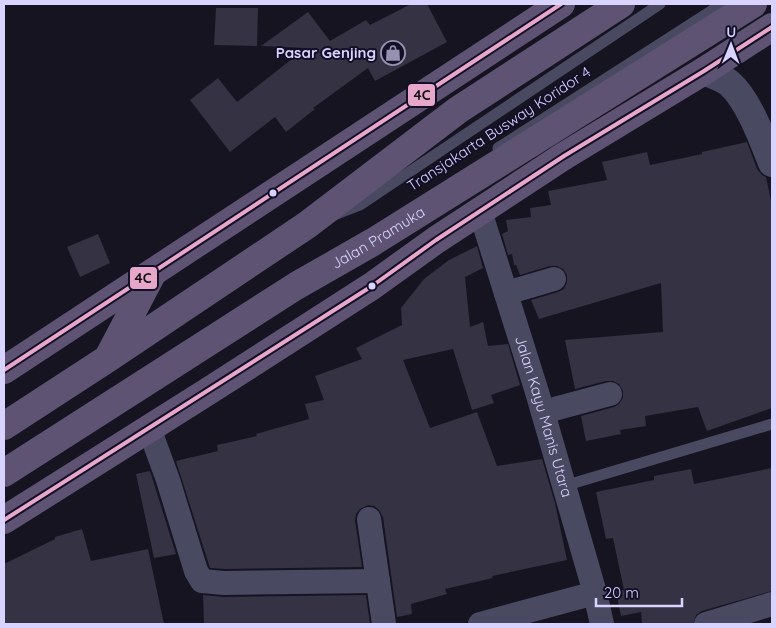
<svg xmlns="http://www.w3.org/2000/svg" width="776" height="628" font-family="Quicksand,sans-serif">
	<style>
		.building { fill: #343243 }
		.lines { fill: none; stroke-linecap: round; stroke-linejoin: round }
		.service { stroke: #4a4962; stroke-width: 11 }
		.minor { stroke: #4a4962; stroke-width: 24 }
		.tertiary { stroke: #4a4962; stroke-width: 28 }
		.primary { stroke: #5e5373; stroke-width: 28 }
		.bus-1-casing { stroke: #130f26; stroke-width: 8 }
		.bus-1 { stroke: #e7a7ca; stroke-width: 4 }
		.bus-dot { fill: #d9d4ff; stroke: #130f26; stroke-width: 2 }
		.labels { text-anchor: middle; stroke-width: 4; stroke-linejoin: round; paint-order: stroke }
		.poi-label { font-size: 15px; font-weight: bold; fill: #d9d4ff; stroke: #130f26; text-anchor: end }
		.street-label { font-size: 15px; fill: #d9d4ff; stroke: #130f26 }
		.line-badge { stroke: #130f26; stroke-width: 2 }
		.pale-badge-label { font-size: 14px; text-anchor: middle; font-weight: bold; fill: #111 }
	</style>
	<rect width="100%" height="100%" fill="#161421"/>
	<path class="building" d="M411,4H427L447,42L375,81L368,68L313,108L315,109L286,132L275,117L230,152L190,100L218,78L237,102L306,48L261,46L308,12L330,41L366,20L370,25Z
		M216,8H258L257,46L214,45Z
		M747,142L757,169L762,175L766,177L772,206V408L707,431L698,407L645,416L646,426L620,430L621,434L586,441L581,416L614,407L619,404L623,398V391L619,384L613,381H606L575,389L565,340L663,332L661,283L539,319L531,300L558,292L564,289L567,282V275L563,269L557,266H550L520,275L516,265H514L512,254L508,255L502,234L508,231L506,220L531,217L530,208L551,205L548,191L607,180L602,162L647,152L650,165L702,154V152Z
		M98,234L110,263L80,277L67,247Z
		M477,246L483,268L465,277L470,327L483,322L488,346L508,344L520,385L491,395L494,403L472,410L453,349L403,360L430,428L477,412L497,466L542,459L555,503L567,560L492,576L493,578L445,589L447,594L411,604L412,614L397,617L383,517L379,510L374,506L368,505L360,509L356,514L355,520L362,567L225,569L210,568L176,461L218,451L217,445L257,436L256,434L309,419L305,404L324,400L315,376L362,359L356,348L402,325L401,308L424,279L449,260Z
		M772,468V591L702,611L696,615L693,624H642L641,612L621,616L616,591L624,590L613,538L606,539L596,492L654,480V476L691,469L694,484Z
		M150,471L176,554L154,558L136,474Z
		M82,529L91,561L148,549L164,624H4V564L55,539V537Z
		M203,595L224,597L366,595L370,624H204Z"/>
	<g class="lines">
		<path class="service" d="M498,148L722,4
			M337,214L360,205L660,4
			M564,486L772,424"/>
		<g class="minor">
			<path id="s1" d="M480,211L537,392L595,593L602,624"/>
			<path d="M506,293L554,279"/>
			<path d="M543,412L610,394"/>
			<path d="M149,428L168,480L196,571L202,581L224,583L378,581"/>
			<path d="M369,519L384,624"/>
			<path d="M480,624L595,593"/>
			<path d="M706,624L772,604"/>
		</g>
		<path class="tertiary" d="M704,71C712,75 723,78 729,83C748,99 763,140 772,163"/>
		<g class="primary">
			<path d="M109,356L152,274"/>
			<path d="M4,370L561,4"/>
			<path d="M4,426L107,359L307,225L458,110L621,4"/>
			<path id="s2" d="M4,473L296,286L373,242L753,4"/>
			<path d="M4,520L207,392L372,286L436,240L564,156L704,71L772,27"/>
		</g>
		<defs>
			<path id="bus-1" d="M4,370L561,4
				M4,520L372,286L436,240L564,156L704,71L772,27"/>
		</defs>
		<use href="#bus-1" class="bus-1-casing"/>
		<use href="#bus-1" class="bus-1"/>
	</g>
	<defs>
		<symbol id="shop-ring" viewBox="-11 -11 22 22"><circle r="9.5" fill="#130f26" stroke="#9591b1" stroke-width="1.5"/><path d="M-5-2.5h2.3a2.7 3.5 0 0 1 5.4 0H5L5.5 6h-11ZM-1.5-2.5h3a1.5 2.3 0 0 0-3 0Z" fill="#9591b1"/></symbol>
	</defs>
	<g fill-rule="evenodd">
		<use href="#shop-ring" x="379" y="39" width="28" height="28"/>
	</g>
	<g class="bus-dot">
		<circle cx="273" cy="193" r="4.5"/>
		<circle cx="372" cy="286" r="4.5"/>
	</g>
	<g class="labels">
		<g class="poi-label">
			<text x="376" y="58">Pasar Genjing</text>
		</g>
		<g class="street-label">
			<text transform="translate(499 129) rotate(-33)" y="5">Transjakarta Busway Koridor 4</text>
			<text dy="5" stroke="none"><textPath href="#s2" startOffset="442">Jalan Pramuka</textPath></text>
			<text dy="5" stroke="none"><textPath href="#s1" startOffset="215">Jalan Kayu Manis Utara</textPath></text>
		</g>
	</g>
	<g class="line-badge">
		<rect x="407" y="83" width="29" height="24" rx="5" fill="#e7a7ca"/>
		<rect x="129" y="266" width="29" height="24" rx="5" fill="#e7a7ca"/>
	</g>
	<g class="pale-badge-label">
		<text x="422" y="100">4C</text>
		<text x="143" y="283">4C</text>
	</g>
	<rect width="776" height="628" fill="none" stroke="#d9d4ff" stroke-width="10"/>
	<g transform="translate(731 45) rotate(1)" stroke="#130f26" stroke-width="4" paint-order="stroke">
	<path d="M0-4L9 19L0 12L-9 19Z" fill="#d9d4ff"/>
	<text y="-8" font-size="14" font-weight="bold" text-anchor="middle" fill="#d9d4ff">U</text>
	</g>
	<path d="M596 598v8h86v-8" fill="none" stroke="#d9d4ff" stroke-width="2.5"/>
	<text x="604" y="598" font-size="15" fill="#d9d4ff" stroke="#130f26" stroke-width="4" paint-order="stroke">20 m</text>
</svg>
